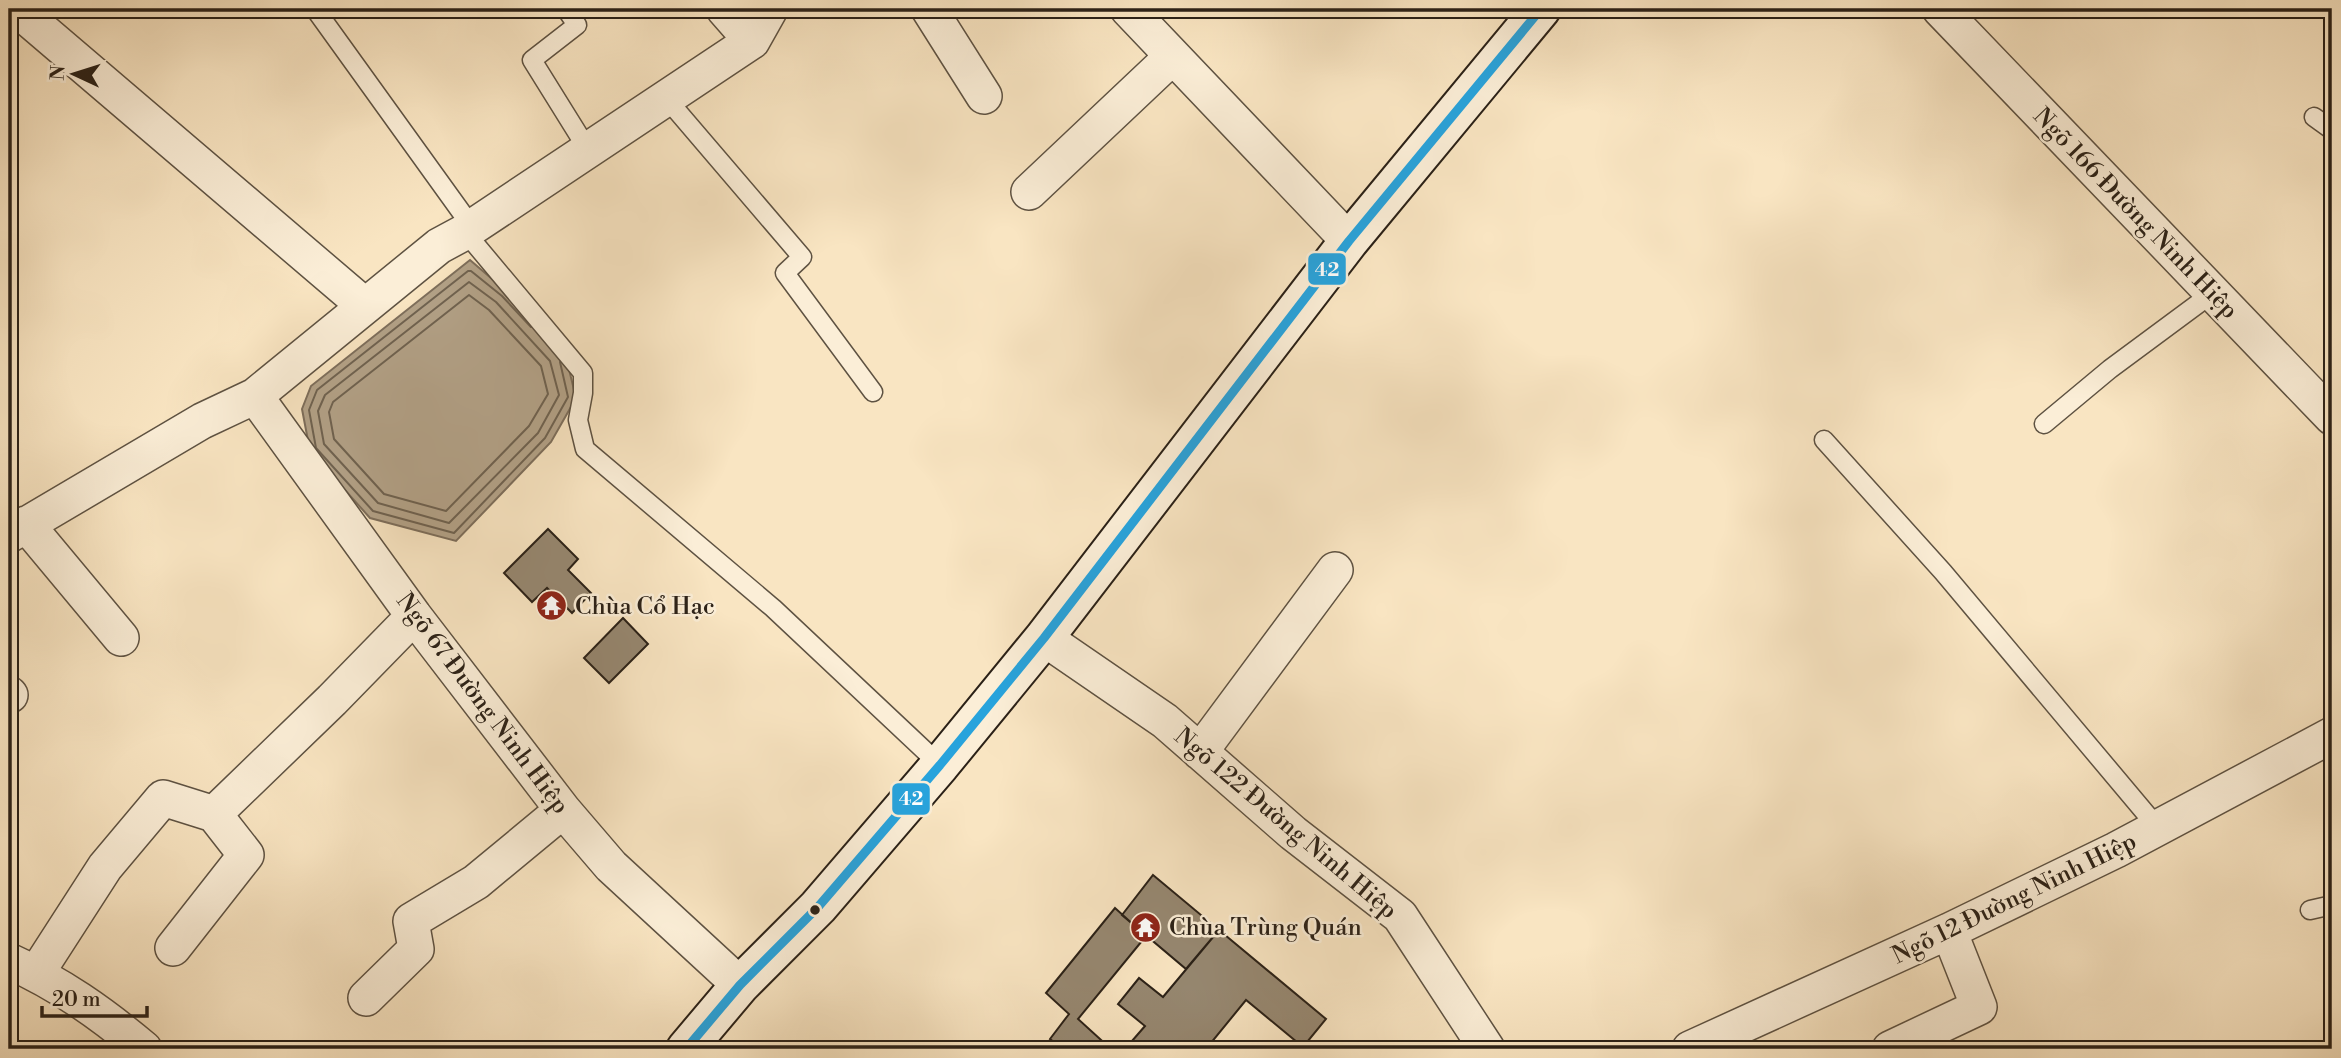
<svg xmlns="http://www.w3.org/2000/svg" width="2341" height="1058" font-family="'Libre Bodoni',serif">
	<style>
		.water { fill: #b3a288; stroke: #7d6e5b; stroke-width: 2 }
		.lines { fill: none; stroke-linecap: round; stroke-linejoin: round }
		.shore { stroke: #6f6250; stroke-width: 2 }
		.building { fill: #968770; stroke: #2b2117; stroke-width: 2 }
		.lane-casing { stroke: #5e5242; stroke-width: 21 }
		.street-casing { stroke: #5e5242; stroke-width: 38 }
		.secondary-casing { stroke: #2b2117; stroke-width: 42 }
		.lane { stroke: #fbeed7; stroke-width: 18 }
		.street { stroke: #fbeed7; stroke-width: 35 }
		.secondary { stroke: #fbeed7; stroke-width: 38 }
		.bus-1-casing { stroke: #fbeed7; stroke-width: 14 }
		.bus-1 { stroke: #28a3dc; stroke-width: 9 }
		.bus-dot { fill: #2b2117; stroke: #fbeed7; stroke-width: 2.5 }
		.labels { text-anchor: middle; stroke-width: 5; stroke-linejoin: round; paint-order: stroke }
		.street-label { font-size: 24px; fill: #2b2117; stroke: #fbeed7 }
		.poi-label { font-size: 24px; fill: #2b2117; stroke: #fbeed7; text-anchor: start }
		.line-badge { stroke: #fbeed7; stroke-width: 2.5 }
		.badge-label { font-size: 19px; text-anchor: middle; font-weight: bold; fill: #fff }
	</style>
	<rect width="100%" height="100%" fill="#f9e5c2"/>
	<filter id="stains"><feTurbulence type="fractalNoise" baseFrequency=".00286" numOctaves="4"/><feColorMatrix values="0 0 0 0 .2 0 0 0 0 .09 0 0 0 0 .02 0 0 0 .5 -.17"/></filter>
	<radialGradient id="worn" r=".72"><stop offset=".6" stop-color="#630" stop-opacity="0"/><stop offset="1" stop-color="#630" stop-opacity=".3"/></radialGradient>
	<path class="water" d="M470,260L506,291L565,353L576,398L551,442L456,541L370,518L310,451L302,409L311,386Z"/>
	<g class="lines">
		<path class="shore" d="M469,282L496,302L550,361L559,395L538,433L449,523L378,503L324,444L318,411L325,395Z
			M469,295L489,310L541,366L548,394L529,426L446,511L384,494L334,439L329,412L333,402Z
			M531,327L502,296L471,271H468L317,390L309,410L316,448L373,511L454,533L545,438L568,397L560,362"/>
	</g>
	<path class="building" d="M548,529L578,559L568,570L591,593L572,613L547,588L532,602L504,573Z
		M623,618L648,644L609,683L584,658Z
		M1153,875L1219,930L1186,969L1122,915Z
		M1115,908L1146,936L1078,1019L1111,1049H1063L1050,1039L1069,1014L1046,993Z
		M1219,930L1326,1019L1303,1047L1246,1000L1206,1049H1125L1145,1026L1118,1004L1139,978L1163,997Z"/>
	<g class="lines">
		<defs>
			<path id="lane" d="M315,9L472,227
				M566,9L577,25L532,60L588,150
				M666,98L802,257L785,273L873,392
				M2314,117L2332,130
				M465,232L583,373V393L578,420L585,449L773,608L940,765
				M2044,424L2110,369L2214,292
				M1824,440L1943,572L2158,828
				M2310,910L2332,905"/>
			<path id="street" d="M17,9L365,306
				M724,9L752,41
				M929,9L984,96
				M1128,9L1349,241
				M1940,9L2332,417
				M1029,192L1172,57
				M255,396L414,616L563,810L611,866L740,985
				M26,524L121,638
				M9,535L202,421L255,396L439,246L465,232L752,41L770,9
				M1044,638L1165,721L1293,833L1400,916L1487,1049
				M9,694L10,695
				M1200,752L1335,570
				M173,948L246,855L214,814
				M9,961C60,984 101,1013 144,1049
				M36,974L105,867L163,798L214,814L332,700L414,616
				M366,998L416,949L411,921L476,882L563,810
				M1690,1049L1949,931L2116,850L2332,735
				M1890,1049L1979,1007L1949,931"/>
			<path id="secondary" d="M686,1049L740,985L818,907L940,765L1044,638L1349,241L1541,9"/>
		</defs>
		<use href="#lane" class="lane-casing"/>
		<use href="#street" class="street-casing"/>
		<use href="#secondary" class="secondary-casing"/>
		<use href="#lane" class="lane"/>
		<use href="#street" class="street"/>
		<use href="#secondary" class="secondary"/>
		<defs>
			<path id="bus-1" d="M686,1049L740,985L818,907L940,765L1044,638L1349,241L1541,9"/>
		</defs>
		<use href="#bus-1" class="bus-1-casing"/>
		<use href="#bus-1" class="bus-1"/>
	</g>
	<defs>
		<symbol id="temple-disc" viewBox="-11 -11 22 22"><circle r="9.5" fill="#8f2418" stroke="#fbeed7"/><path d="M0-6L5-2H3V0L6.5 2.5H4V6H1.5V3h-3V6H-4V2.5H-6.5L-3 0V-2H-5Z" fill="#fff"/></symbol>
	</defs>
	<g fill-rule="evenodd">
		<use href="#temple-disc" x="534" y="588" width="35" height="35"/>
		<use href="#temple-disc" x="1128" y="910" width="35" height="35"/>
	</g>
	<circle class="bus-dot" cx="815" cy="910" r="6"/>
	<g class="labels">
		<g class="street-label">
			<text transform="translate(2136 213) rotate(46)" y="8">Ngõ 166 Đường Ninh Hiệp</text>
			<text transform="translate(483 703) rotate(53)" y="8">Ngõ 67 Đường Ninh Hiệp</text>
			<text transform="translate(1286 823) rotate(40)" y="8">Ngõ 122 Đường Ninh Hiệp</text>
			<text transform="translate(2014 898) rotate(-26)" y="8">Ngõ 12 Đường Ninh Hiệp</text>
		</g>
		<g class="poi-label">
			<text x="575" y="614">Chùa Cổ Hạc</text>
			<text x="1169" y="935">Chùa Trùng Quán</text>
		</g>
	</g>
	<g class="line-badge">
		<rect x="1307" y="252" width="40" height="34" rx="7" fill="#28a3dc"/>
		<rect x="891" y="782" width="40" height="34" rx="7" fill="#28a3dc"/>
	</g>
	<g class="badge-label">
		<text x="1327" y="276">42</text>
		<text x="911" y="805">42</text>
	</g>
	<rect width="2341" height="1058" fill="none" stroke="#f9e5c2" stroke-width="35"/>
	<rect x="10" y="10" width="2320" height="1037" fill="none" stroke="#2b2117" stroke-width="3.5"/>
	<rect x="18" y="18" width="2306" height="1023" fill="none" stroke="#2b2117" stroke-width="2"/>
	<g transform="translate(74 74) rotate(274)" stroke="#fbeed7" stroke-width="5" paint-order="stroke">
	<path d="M0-5L12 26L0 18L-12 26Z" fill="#2b2117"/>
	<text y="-10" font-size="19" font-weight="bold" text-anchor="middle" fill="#2b2117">N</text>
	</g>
	<path d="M42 1006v10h105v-10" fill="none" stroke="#2b2117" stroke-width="3.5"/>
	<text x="52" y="1006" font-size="21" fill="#2b2117" stroke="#fbeed7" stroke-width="5" paint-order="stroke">20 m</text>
	<rect width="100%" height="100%" filter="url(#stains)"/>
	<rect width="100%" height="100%" fill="url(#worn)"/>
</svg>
